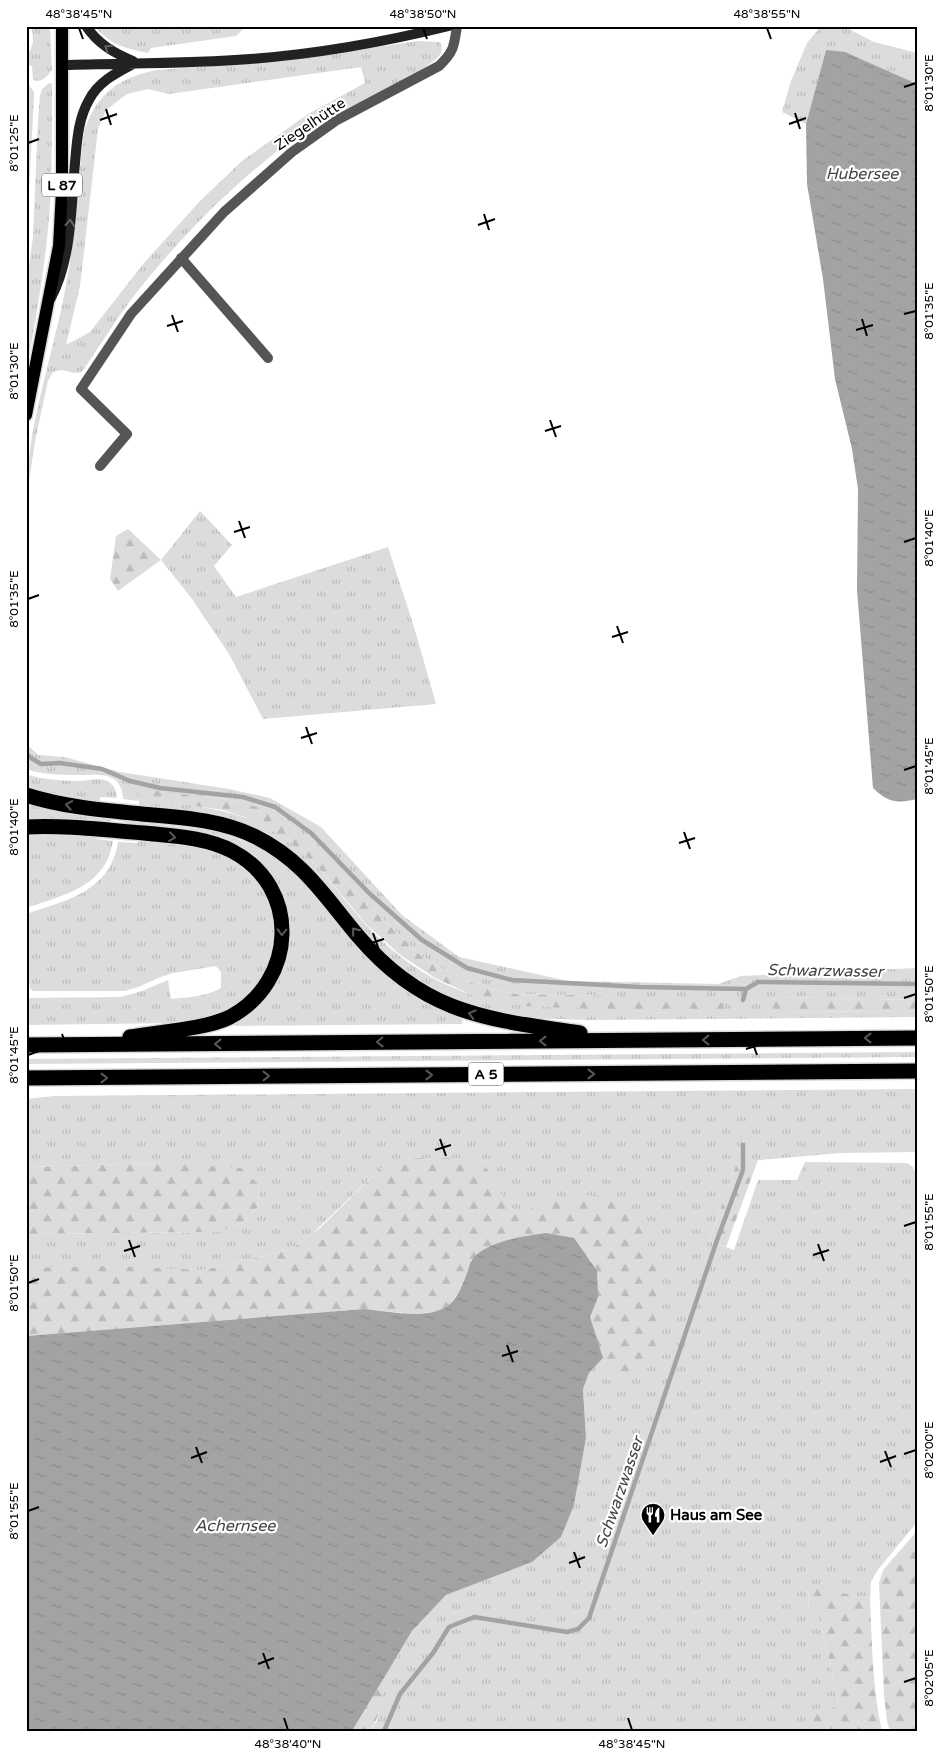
<svg xmlns="http://www.w3.org/2000/svg" width="943" height="1757" font-family="'Varela Round',sans-serif">
	<style>
		.grass { fill: url(#grass-tufts); fill-rule: evenodd }
		.forest { fill: url(#forest-firs) }
		.water { fill: url(#water-ripples) }
		.lines { fill: none; stroke-linecap: round; stroke-linejoin: round }
		.stream { stroke: #a3a3a3; stroke-width: 4.5 }
		.primary-casing { stroke: #dbdbdb; stroke-width: 15 }
		.highway-casing { stroke: #dbdbdb; stroke-width: 18 }
		.street { stroke: #555; stroke-width: 10 }
		.secondary { stroke: #222; stroke-width: 10 }
		.primary { stroke: #000; stroke-width: 12 }
		.highway { stroke: #000; stroke-width: 15 }
		.oneway { stroke: #646464 }
		.oneway2 { stroke: #595959 }
		.ticks { fill: none; stroke: #000; stroke-width: 2 }
		.labels { text-anchor: middle; stroke-width: 4.5; stroke-linejoin: round; paint-order: stroke }
		.shield { fill: #fff; stroke: #4c4c4c; stroke-width: 1 }
		.shield-label { font-size: 14px; font-weight: bold; fill: #000 }
		.street-label { font-size: 15px; fill: #000; stroke: #fff }
		.poi-label { font-size: 15px; font-weight: bold; fill: #000; stroke: #fff; text-anchor: start }
		.water-label { font-size: 16px; font-style: italic; fill: #444; stroke: #fff }
		.neatline { fill: none; stroke: #000; stroke-width: 2 }
		.ticks-label { font-size: 12px; text-anchor: middle; fill: #000 }
	</style>
	<defs>
		<pattern id="grass-tufts" width="24" height="20" patternUnits="userSpaceOnUse" patternTransform="scale(1.25)"><rect width="24" height="20" fill="#dcdcdc"/><path d="M3 7l-1-3M5 7V3M7 7l1-3M15 17l-1-3M17 17v-4M19 17l1-3" fill="none" stroke="#bbb"/></pattern>
		<pattern id="forest-firs" width="22" height="20" patternUnits="userSpaceOnUse" patternTransform="scale(1.25)"><rect width="22" height="20" fill="#dcdcdc"/><path d="M5 1l3.5 6h-7zM16 11l3.5 6h-7z" fill="#bbb"/></pattern>
		<pattern id="water-ripples" width="26" height="14" patternUnits="userSpaceOnUse" patternTransform="scale(1.25)"><rect width="26" height="14" fill="#a3a3a3"/><path d="M2 4q2-2 4 0t4 0M15 11q2-2 4 0t4 0" fill="none" stroke="#8b8b8b"/></pattern>
	</defs>
	<rect width="100%" height="100%" fill="#fff"/>
	<path class="grass" d="M32,26H49L50,28L52,70C47,77 41,83 33,80L32,66L28,65L26,75V60L33,43Z
		M94,26H118L120,28L245,27L236,36L151,48L148,53C124,48 111,45 94,26Z
		M821,26H843L874,42L917,53V86L826,50L806,124L782,112L791,81L807,43Z
		M418,41L440,42C442,46 442,49 441,53C434,67 374,96 357,104C345,109 331,114 320,121C249,166 184,232 133,297C115,321 99,347 82,372L75,373L61,370L53,372L48,381L35,441L26,501C26,428 53,357 66,285C76,233 78,181 84,130C99,92 117,79 156,70L281,61ZM361,67L365,83L308,114L242,161L200,201L144,263L90,332L66,345L80,286L98,129L106,110L127,94L148,89L169,94Z
		M26,81L34,92V96L26,248Z
		M49,83L52,84C52,117 52,151 51,184C49,248 37,311 26,374V286L33,237L38,120L40,95L42,89Z
		M200,511L232,545L214,566L236,597L388,547L414,627L436,704L263,719L229,654L192,599L161,560Z
		M26,743L38,755L64,757L120,772L229,789L270,798L321,827L402,915L459,957L568,981L718,984L741,976L917,968V1000L779,997L773,1000V1008L777,1012L917,1011V1017L587,1020L524,1018L493,1013L447,998L402,971L364,933L313,870L289,848L274,837L250,825L223,816L182,810L139,806V801L123,799C122,768 94,776 74,775C60,775 45,774 32,771L26,769ZM139,795L204,797L238,801L310,842L365,902L420,955L438,966L464,980L487,988L514,994L622,996L671,1013C646,1012 621,1010 596,1008C547,1006 500,1008 454,988C417,973 381,944 356,913C334,887 314,858 286,838C238,805 192,809 139,795Z
		M26,774C43,780 64,781 81,781C89,780 97,778 105,780C113,783 117,790 117,798L100,797V802L45,792L26,787Z
		M26,804L72,814L111,819V824L26,822Z
		M124,821L209,830L227,835L260,848L279,859L300,877L355,941L463,1017L462,1024L235,1026L234,1022L264,999L280,974L286,953L289,929L287,915L258,861L124,825Z
		M26,833L97,835V839L113,841C106,887 64,895 26,908Z
		M138,839L201,847L222,853L245,866L267,893L276,923L271,963L250,995L228,1011L202,1020L176,1023L26,1025V998L121,997L142,991L168,980L171,999C189,997 205,997 221,988V972L216,966L173,973L158,978L141,986L125,991H33L30,988L29,981H26V914C67,900 110,892 118,842L138,843Z
		M917,1052V1057L26,1064V1059Z
		M917,1089V1152L841,1153L737,1162L709,1241L734,1250L758,1180H797L805,1162L907,1163L913,1167L917,1176V1522L877,1571L871,1582L870,1598L808,1588L809,1611L818,1614L832,1671L839,1707L811,1716L819,1731H370L377,1721L384,1684L381,1682L412,1631L446,1595L532,1562L574,1505L586,1438L583,1389L589,1373L603,1358L381,1168L313,1233L290,1250L203,1270L26,1268V1234L217,1232L242,1223L257,1208L260,1186L162,1163L26,1167V1099L55,1096Z"/>
	<path class="forest" d="M128,529L161,560L118,591L110,579L116,536Z
		M140,789L238,801L260,808L279,816L310,842L365,902L420,955L438,966L464,980L487,988L514,994L622,996L723,1003V1013H671L527,1006L491,1001L472,995L435,978L399,954L367,925L325,875L311,860L287,839L276,833L245,817L223,810L167,802L138,795L137,790Z
		M779,997L917,1000V1011L776,1012L773,1008V1000Z
		M411,1158H463L486,1167L513,1215C539,1206 573,1192 600,1196C609,1197 618,1202 626,1204L640,1228L658,1265L659,1288L655,1336L656,1353L646,1368L629,1374L615,1371L603,1358L590,1317L598,1297L472,1259C466,1274 461,1290 452,1302C438,1321 385,1311 364,1309L26,1336V1268L114,1266L203,1270L290,1250L320,1228L381,1168Z
		M758,1160L726,1247L709,1241L737,1162Z
		M162,1163L241,1168L260,1186L257,1208L242,1223L217,1232L26,1234V1167Z
		M917,1531V1728L915,1731H890L887,1721L884,1696L879,1583L883,1570Z
		M808,1587L870,1598C872,1642 872,1688 882,1731H819L810,1716L839,1706L832,1671L818,1614L809,1611Z
		M381,1682L384,1684C382,1702 380,1716 370,1731H352Z"/>
	<path class="water" d="M826,50L845,52L917,84V799C897,804 887,802 873,788L857,590L858,489L852,449L835,379L823,279L807,184L806,124Z
		M546,1233L574,1238L597,1271L598,1297L590,1317L603,1358L589,1373L583,1389L586,1438L574,1505L561,1537L532,1562L446,1595L412,1631L352,1731H26V1336L364,1309C387,1311 431,1321 450,1304C458,1298 464,1280 468,1270C469,1267 470,1262 472,1260C485,1241 525,1236 546,1233Z"/>
	<g class="lines">
		<path class="stream" d="M26,753L31,758L41,764L60,763L102,769L130,781L160,788L243,797L275,807L311,833L369,893L422,940L467,968L512,980L640,987L746,989
			M743,1000L746,989L758,982L917,984
			M384,1731L400,1694L433,1653L449,1627L474,1617L567,1632L578,1629L589,1618L717,1240L743,1170V1145"/>
		<defs>
			<path id="primary" d="M26,415L59,246L62,190V26"/>
			<path id="highway" d="M26,795C67,808 111,811 153,815C188,818 224,821 256,837C304,861 325,897 358,936C424,1014 486,1019 580,1033
				M26,827C65,825 105,830 144,833C173,836 206,837 232,851C301,887 297,981 230,1017C206,1029 158,1032 130,1037
				M26,1045L917,1038
				M26,1078L917,1071"/>
		</defs>
		<use href="#primary" class="primary-casing"/>
		<use href="#highway" class="highway-casing"/>
		<path class="street" d="M181,258L268,358
			M100,466L127,434L81,389L131,314L224,212L292,152L337,120L439,66C454,52 454,46 457,26"/>
		<path class="secondary" d="M86,26C98,44 114,53 133,61
			M63,65C125,63 188,64 250,59C317,54 384,42 449,26
			M51,298C72,258 71,207 75,163C77,141 78,119 89,100C98,82 116,73 133,64"/>
		<use href="#primary" class="primary"/>
		<use href="#highway" class="highway"/>
	</g>
	<defs><path id="oneway-chevron" d="M-2-3.5L2.5 0L-2 3.5" fill="none" stroke-width="1.6" stroke-linecap="round" stroke-linejoin="round" transform="scale(1.25)"/></defs>
	<g class="oneway">
		<use href="#oneway-chevron" transform="translate(108 48) rotate(-145)"/>
		<use href="#oneway-chevron" transform="translate(70 223) rotate(-85)"/>
	</g>
	<g class="oneway2">
		<use href="#oneway-chevron" transform="translate(69 805) rotate(-170)"/>
		<use href="#oneway-chevron" transform="translate(172 837) rotate(7)"/>
		<use href="#oneway-chevron" transform="translate(355 931) rotate(-129)"/>
		<use href="#oneway-chevron" transform="translate(282 932) rotate(92)"/>
		<use href="#oneway-chevron" transform="translate(472 1014) rotate(-164)"/>
		<use href="#oneway-chevron" transform="translate(868 1038) rotate(180)"/>
		<use href="#oneway-chevron" transform="translate(706 1040) rotate(180)"/>
		<use href="#oneway-chevron" transform="translate(543 1041) rotate(180)"/>
		<use href="#oneway-chevron" transform="translate(380 1042) rotate(179)"/>
		<use href="#oneway-chevron" transform="translate(218 1044) rotate(180)"/>
		<use href="#oneway-chevron" transform="translate(591 1074)"/>
		<use href="#oneway-chevron" transform="translate(429 1075)"/>
		<use href="#oneway-chevron" transform="translate(266 1076)"/>
		<use href="#oneway-chevron" transform="translate(104 1078)"/>
	</g>
	<path class="ticks" d="M79,28L83,39M423,28L427,39M767,28L771,39M904,87L916,83M106,109L111,125M795,113L800,129M100,120L117,114M789,124L806,118M28,143L39,139M484,214L489,230M478,225L495,219M904,314L916,311M172,315L178,332M862,319L867,336M167,326L183,321M856,330L873,325M28,371L39,367M550,420L556,437M545,431L561,426M239,521L245,538M234,532L250,527M904,542L916,538M28,599L39,595M617,626L623,643M612,637L628,632M306,727L312,744M301,738L317,733M904,770L916,766M28,827L39,823M684,832L690,849M679,843L695,838M373,933L379,950M368,944L384,939M904,998L916,994M62,1034L68,1051M751,1038L757,1055M57,1045L73,1040M746,1049L762,1044M28,1055L39,1051M440,1139L446,1156M435,1150L451,1145M904,1226L916,1222M129,1240L135,1257M818,1244L824,1261M124,1251L140,1246M813,1255L829,1250M28,1283L39,1279M507,1345L513,1362M502,1356L518,1351M196,1447L202,1463M885,1451L891,1467M904,1454L916,1450M191,1458L207,1452M880,1462L896,1456M28,1511L39,1507M574,1552L580,1568M569,1563L585,1557M263,1653L269,1669M258,1664L274,1658M904,1682L916,1678M284,1718L288,1730M628,1718L632,1730"/>
	<defs>
		<symbol id="restaurant-pin" viewBox="-11 -11 22 30"><path d="M0 17L-7.5 6A9.5 9.5 0 1 1 7.5 6Z" fill="#000" stroke="#fff"/><path d="M-5-6h1v4h1v-4h1v4h1v-4h1v5L-1.5 .5V6h-2V.5L-5-1ZM5-6V6H3V1.5H1.5Q1.5-4 5-6Z" fill="#fff"/></symbol>
	</defs>
	<g fill-rule="evenodd">
		<use href="#restaurant-pin" x="639" y="1501" width="28" height="38"/>
	</g>
	<g class="labels">
		<g class="shield">
			<rect x="42" y="173.5" width="40" height="23" rx="4"/>
			<rect x="468.5" y="1062.5" width="35" height="23" rx="4"/>
		</g>
		<g class="shield-label">
			<text x="62" y="190">L 87</text>
			<text x="486" y="1079">A 5</text>
		</g>
		<g class="street-label">
			<text transform="translate(310 124) rotate(-34)" y="5">Ziegelhütte</text>
		</g>
		<g class="poi-label">
			<text x="670" y="1520">Haus am See</text>
		</g>
		<g class="water-label">
			<text x="862" y="179">Hubersee</text>
			<text transform="translate(825 970) rotate(1)" y="6">Schwarzwasser</text>
			<text transform="translate(619 1492) rotate(-71)" y="6">Schwarzwasser</text>
			<text x="235" y="1531">Achernsee</text>
		</g>
	</g>
	<rect width="943" height="1757" fill="none" stroke="#ffffff" stroke-width="55"/>
	<rect x="28" y="28" width="888" height="1702" class="neatline"/>
	<g class="ticks-label">
		<text x="79" y="18">48°38'45"N</text>
		<text x="423" y="18">48°38'50"N</text>
		<text x="767" y="18">48°38'55"N</text>
		<text transform="translate(929 83) rotate(-90)" y="4">8°01'30"E</text>
		<text transform="translate(14 143) rotate(-90)" y="4">8°01'25"E</text>
		<text transform="translate(929 311) rotate(-90)" y="4">8°01'35"E</text>
		<text transform="translate(14 371) rotate(-90)" y="4">8°01'30"E</text>
		<text transform="translate(929 538) rotate(-90)" y="4">8°01'40"E</text>
		<text transform="translate(14 599) rotate(-90)" y="4">8°01'35"E</text>
		<text transform="translate(929 766) rotate(-90)" y="4">8°01'45"E</text>
		<text transform="translate(14 827) rotate(-90)" y="4">8°01'40"E</text>
		<text transform="translate(929 994) rotate(-90)" y="4">8°01'50"E</text>
		<text transform="translate(14 1055) rotate(-90)" y="4">8°01'45"E</text>
		<text transform="translate(929 1222) rotate(-90)" y="4">8°01'55"E</text>
		<text transform="translate(14 1283) rotate(-90)" y="4">8°01'50"E</text>
		<text transform="translate(929 1450) rotate(-90)" y="4">8°02'00"E</text>
		<text transform="translate(14 1511) rotate(-90)" y="4">8°01'55"E</text>
		<text transform="translate(929 1678) rotate(-90)" y="4">8°02'05"E</text>
		<text x="288" y="1748">48°38'40"N</text>
		<text x="632" y="1748">48°38'45"N</text>
	</g>
</svg>
